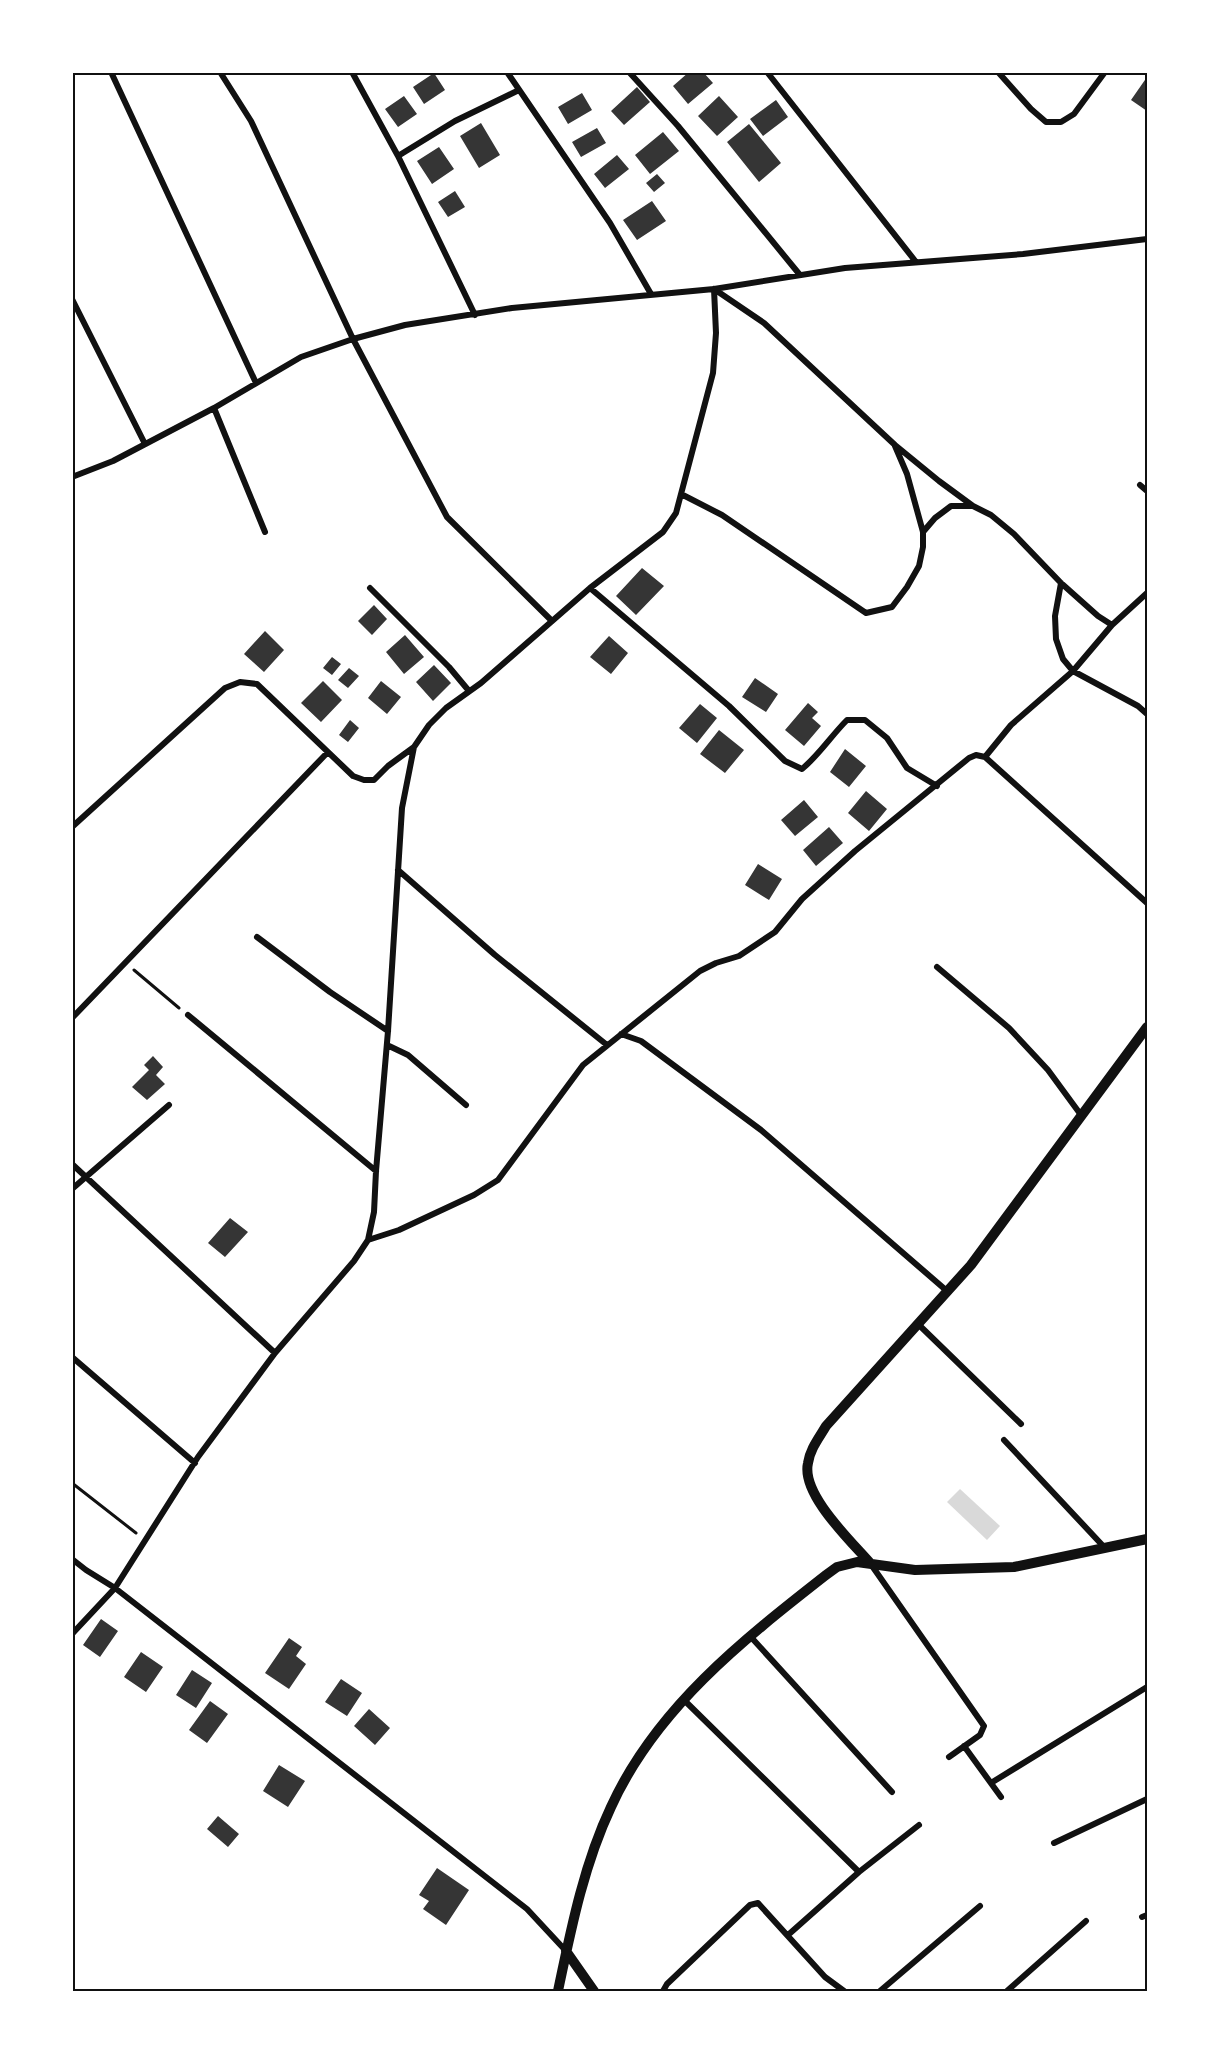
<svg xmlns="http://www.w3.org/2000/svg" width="1219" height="2063" font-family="'PT Serif',serif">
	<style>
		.water { fill: #d9d9d9 }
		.building { fill: #353535 }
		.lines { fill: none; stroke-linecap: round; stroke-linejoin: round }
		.path { stroke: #111; stroke-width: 3 }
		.minor { stroke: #111; stroke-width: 6 }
		.tertiary { stroke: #111; stroke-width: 10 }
		.neatline { fill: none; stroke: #111; stroke-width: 2 }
	</style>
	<rect width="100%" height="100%" fill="#fff"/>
	<path class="water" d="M960,1489L1000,1526L987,1540L947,1502Z"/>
	<path class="building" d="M689,72H703L713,83L688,104L673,86Z
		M434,73L445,90L424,104L413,87Z
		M1147,77V111L1131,100Z
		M637,87L650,102L624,125L611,111Z
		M582,93L592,110L568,124L558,107Z
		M404,96L417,114L398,127L385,109Z
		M719,96L738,117L717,136L698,116Z
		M776,100L788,117L763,136L750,119Z
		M481,123L500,155L479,168L460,136Z
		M749,124L781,163L759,182L727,142Z
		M597,128L606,143L581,157L572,142Z
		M663,132L679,151L650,174L635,155Z
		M439,147L454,169L432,184L417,161Z
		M617,155L629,169L605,188L594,174Z
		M657,174L665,183L654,192L646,183Z
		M455,191L465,207L448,217L438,202Z
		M652,201L666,221L637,240L623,220Z
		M642,568L664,586L636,615L616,596Z
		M374,605L387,619L372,635L358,621Z
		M265,631L284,650L264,672L244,654Z
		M405,635L424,657L404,674L386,652Z
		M609,636L628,653L611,674L590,657Z
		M332,657L341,664L332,675L323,668Z
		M434,665L451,683L433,701L416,682Z
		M349,668L359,676L348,688L338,680Z
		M755,678L778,694L766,712L742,697Z
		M323,681L342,700L321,722L301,703Z
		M381,681L401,697L387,714L368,698Z
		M808,703L818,712L812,718L821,726L804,746L785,730Z
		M700,704L717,718L697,743L679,728Z
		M350,720L359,728L348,742L339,735Z
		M719,730L744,750L725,773L700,754Z
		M845,749L866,766L849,787L830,772Z
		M866,791L887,809L869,831L848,813Z
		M804,800L818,817L795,836L781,820Z
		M829,827L843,843L816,866L803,850Z
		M758,864L782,879L769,900L745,885Z
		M153,1056L163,1067L156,1075L165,1084L147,1100L132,1087L149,1070L144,1065Z
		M230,1218L248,1232L225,1257L208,1243Z
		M101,1619L118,1631L100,1657L83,1645Z
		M289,1638L302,1647L296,1656L306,1664L289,1689L265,1673Z
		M141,1652L163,1667L146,1692L124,1677Z
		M192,1670L212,1683L196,1708L176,1695Z
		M341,1679L362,1693L347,1716L325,1702Z
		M210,1701L228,1714L207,1743L189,1730Z
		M369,1709L390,1728L375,1745L354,1726Z
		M279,1765L305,1781L288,1807L263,1791Z
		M218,1816L239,1834L228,1847L207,1829Z
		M437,1868L469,1890L446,1925L423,1909L429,1901L419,1895Z"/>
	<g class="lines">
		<path class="path" d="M134,970L179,1008
			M72,1483L136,1533"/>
		<path class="minor" d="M111,72L256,383
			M220,72L251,121L353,339L447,517L552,621
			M352,72L398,156L475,315
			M507,72L610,223L651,294
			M629,72L678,126L800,275
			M767,72L916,262
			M998,72L1031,109L1046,122H1061L1074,114L1105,72
			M398,156L455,121L519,90
			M714,289L764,323L895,445L939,481L973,506L991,515L1014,534L1061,583L1098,616L1112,625
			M72,299L145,444
			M214,408L265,532
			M72,477L113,461L214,408L301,357L353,339L405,325L512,308L714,289L845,268L1023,254L1147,239
			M1140,485L1147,491
			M681,494L722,515L866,613L892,607L907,587L919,566L923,547V532L907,474L895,446
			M923,532L935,518L951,506H972
			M1061,583L1055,616L1056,639L1063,659L1073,671L1138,706L1147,714
			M370,588L449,667L469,691
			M590,588L729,706L785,761L802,769C819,755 831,736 847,720H865L887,738L907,768L937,786
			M985,757L1011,725L1073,671L1112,625L1147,593
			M985,757L1147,903
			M72,827L225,688L240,682L257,684L353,776L364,780H374L388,766L414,747L429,725L446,708L481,683L590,588L663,532L676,513L713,373L716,333L714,289
			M398,870L495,955L607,1045
			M257,937L330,992L388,1031
			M937,967L1009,1028L1048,1070L1081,1115
			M188,1015L376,1171
			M72,1018L327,753
			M621,1034L641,1041L761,1130L947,1291
			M387,1045L408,1055L466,1105
			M72,1164L275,1353
			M72,1189L169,1105
			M368,1240L399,1230L474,1195L498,1180L583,1065L700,971L716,963L739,956L775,932L802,899L855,851L969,758L976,755L985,757
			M918,1324L1021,1424
			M72,1357L195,1463
			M1004,1440L1105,1548
			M72,1559L86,1570L115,1588L527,1909L566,1951
			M870,1563L984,1726L980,1735L949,1757
			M72,1634L115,1588L198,1457L275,1353L354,1261L368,1240L374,1212L376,1171L388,1031L402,808L414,747
			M750,1636L892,1792
			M684,1700L859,1872
			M964,1746L1001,1797
			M991,1783L1147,1687
			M1054,1843L1147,1799
			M1142,1917L1147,1915
			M788,1935L859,1872L919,1825
			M663,1991L667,1984L750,1905L758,1903L825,1977L844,1991
			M880,1991L980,1906
			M1007,1991L1086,1921"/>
		<path class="tertiary" d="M870,1563C850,1540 801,1494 808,1463C810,1449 819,1438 826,1426L971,1265L1147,1027
			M566,1951L594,1991
			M558,1991C571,1929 584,1864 611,1807C656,1708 743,1640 826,1575L837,1567L857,1562L915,1570L1014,1567L1147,1539"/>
	</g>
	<rect width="1219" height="2063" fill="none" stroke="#ffffff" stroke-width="147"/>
	<rect x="74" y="74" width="1072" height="1916" class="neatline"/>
</svg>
